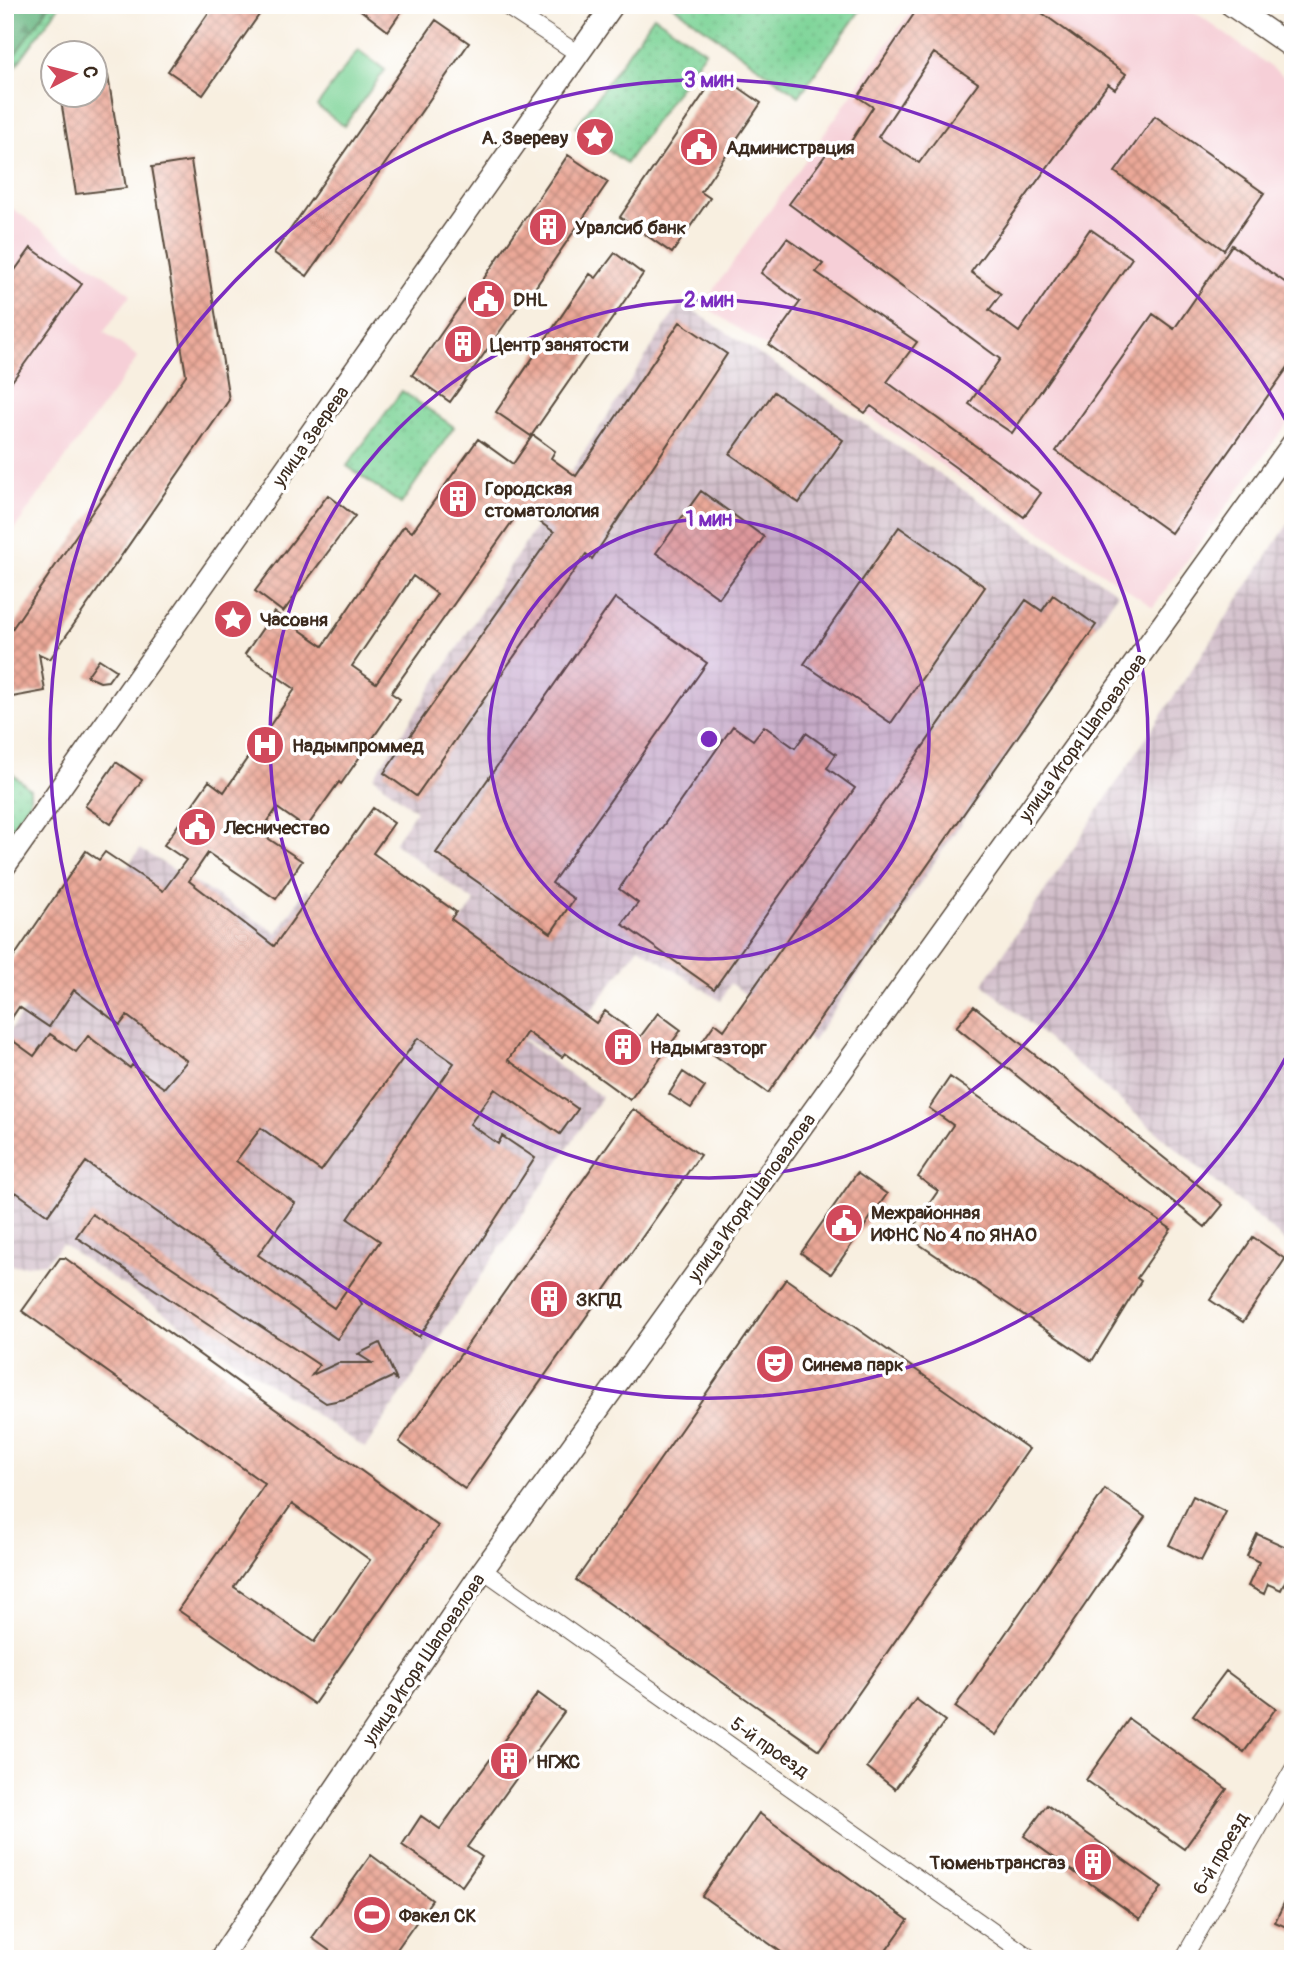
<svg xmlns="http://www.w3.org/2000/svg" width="1298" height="1964" font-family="Pangolin,sans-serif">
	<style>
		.built { fill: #f6cfd7 }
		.industrial { fill: url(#industrial-grid) }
		.green { fill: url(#green-dots); stroke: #5c7f5b; stroke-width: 2 }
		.forest { fill: url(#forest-firs); stroke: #50704f; stroke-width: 2 }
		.pitch { fill: #7ed498; stroke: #5c7f5b; stroke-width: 2 }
		.building { fill: url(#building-cross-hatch); fill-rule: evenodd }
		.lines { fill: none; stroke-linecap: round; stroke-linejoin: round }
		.street-casing { stroke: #57483b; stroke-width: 18 }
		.secondary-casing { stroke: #57483b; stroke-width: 24 }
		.street { stroke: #fff; stroke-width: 16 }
		.secondary { stroke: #fff; stroke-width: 21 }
		.ring { fill: none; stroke: #7b2cbf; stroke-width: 3.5 }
		.labels { text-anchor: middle; stroke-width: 7; stroke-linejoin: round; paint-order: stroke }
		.poi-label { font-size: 19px; font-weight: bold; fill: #3b2a1e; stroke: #fff; text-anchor: start }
		.street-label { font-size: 19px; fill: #3b2a1e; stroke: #fff }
		.centre { fill: #7b2cbf; stroke: #fff; stroke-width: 3.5 }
		.ring-label { font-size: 21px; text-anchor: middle; font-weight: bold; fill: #7b2cbf; stroke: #fff; stroke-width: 7; stroke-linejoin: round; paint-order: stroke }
	</style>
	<defs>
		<pattern id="industrial-grid" width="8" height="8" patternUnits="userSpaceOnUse" patternTransform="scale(1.75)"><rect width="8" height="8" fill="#d1bdc9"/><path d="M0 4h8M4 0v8" fill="none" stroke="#ab9aa3"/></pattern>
		<pattern id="green-dots" width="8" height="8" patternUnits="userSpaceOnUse" patternTransform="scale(1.75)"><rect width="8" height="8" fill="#7ed498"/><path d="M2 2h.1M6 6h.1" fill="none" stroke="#6eb683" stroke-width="1.8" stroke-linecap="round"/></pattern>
		<pattern id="forest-firs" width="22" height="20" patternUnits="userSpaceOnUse" patternTransform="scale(1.75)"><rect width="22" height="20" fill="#66b680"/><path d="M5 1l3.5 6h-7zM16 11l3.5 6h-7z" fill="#559468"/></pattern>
		<pattern id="building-cross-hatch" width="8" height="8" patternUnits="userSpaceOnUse" patternTransform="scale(1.75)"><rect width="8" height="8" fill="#eba898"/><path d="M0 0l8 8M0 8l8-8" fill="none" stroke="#c0897b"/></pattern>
	</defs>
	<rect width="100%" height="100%" fill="#fff"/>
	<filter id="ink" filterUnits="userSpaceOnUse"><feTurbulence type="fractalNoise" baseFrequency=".0143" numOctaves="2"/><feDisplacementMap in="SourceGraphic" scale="14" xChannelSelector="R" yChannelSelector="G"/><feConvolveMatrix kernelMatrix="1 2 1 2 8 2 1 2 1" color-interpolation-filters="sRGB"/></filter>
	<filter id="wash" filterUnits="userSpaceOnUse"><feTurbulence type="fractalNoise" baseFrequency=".00686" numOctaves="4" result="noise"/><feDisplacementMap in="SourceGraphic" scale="28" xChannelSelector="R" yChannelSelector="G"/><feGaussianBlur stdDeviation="1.57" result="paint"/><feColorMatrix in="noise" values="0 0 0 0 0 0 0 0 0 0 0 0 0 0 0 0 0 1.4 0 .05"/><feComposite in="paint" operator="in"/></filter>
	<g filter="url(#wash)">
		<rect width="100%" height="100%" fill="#f8efe0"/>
		<path class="built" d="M915,5H1185L1293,83V416L1153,607L703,305Z
			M5,203L131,294L104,332L138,357L13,531L5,525Z"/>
		<path class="industrial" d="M681,302L1118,593L812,1042L730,983L721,1001L639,947L556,1058L494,1020L602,1097L365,1448L62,1244L45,1263L14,1266L5,1261V1037L140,849L277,933L306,889L424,972L475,902L394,843L416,811L374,777Z
			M1293,517V1248L983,984Z"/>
		<path class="green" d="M5,5H60L5,81Z
			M672,5H864L799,96Z
			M654,16L705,51L626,163L576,127Z
			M402,391L454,427L401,504L347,466Z
			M11,773L30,789V802L5,839V781Z"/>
		<path class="forest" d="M5,5H50L5,68Z"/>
		<path class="pitch" d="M358,50L385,70L344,126L317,106Z"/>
		<g id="blocks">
			<path class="building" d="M214,5H266L203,95L168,71Z
				M354,5H406L388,31Z
				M920,5H1031L1126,74L1115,89L1108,84L971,272L1001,294L989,310L1019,332L1090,229L1132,258L1012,433L969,404L1000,359L789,204L830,149L841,157L873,107L858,97ZM934,53L978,83L919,163L878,137Z
				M436,20L469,43L307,276L274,253Z
				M718,73L761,103L701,192L710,198L672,253L620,217Z
				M108,76L126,188L76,194L60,94H94V79Z
				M1155,116L1264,193L1224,250L1115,172Z
				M568,155L608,182L528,298L525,296L450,402L412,375L475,285L478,287Z
				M191,161L229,400L50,659L39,654L45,691L12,697L5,650L10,632L186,375L152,167Z
				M787,238L823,264L816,272L917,342L887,382L1041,493L1024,517L871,406L865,413L769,345L800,302L761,273Z
				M1232,245L1293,288V360L1171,533L1056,451L1153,314L1174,329Z
				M31,248L82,284L5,391V284Z
				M615,253L643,274L531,436L496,412L590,274L596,278Z
				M680,322L727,354L592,559L586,554L416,796L384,773L554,532L521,509L391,693L400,699L341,784L339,782L306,828L277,808L260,833L302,861L276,899L208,853L189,881L274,946L373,808L394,823L373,853L456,912L451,919L596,1023L605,1011L640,1037L658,1013L681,1030L630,1100L565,1053L562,1057L527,1032L508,1060L578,1109L560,1134L495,1089L470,1124L498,1144L502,1136L535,1158L419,1337L358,1297L362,1304L337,1339L86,1162L48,1215L16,1192L5,1206V1035L34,1056L50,1034L76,1052L88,1036L130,1068L132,1065L164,1088L187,1061L127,1016L120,1025L74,990L49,1027L19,1007L5,1028V970L86,851L99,860L105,852L163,891L186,860L164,845L209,781L224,792L295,689L245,654L274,612L323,646L404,526L412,532L478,439L513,464L533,435L555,451L551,458L576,476ZM413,576L437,594L376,683L352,666ZM418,1038L454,1063L348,1219L380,1241L334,1308L258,1255L295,1203L236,1161L261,1128L321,1171Z
				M774,392L843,440L799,503L730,454Z
				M701,491L764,537L719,598L656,553Z
				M328,495L355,516L283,612L255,591Z
				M899,527L985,587L891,723L804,664Z
				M1053,595L1096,625L768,1093L700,1045L715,1023L724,1030L1026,600L1042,611Z
				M615,598L707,663L552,883L574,899L551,933L436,853Z
				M99,659L116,670L108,681L100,682L87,676Z
				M733,726L753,740L764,726L795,748L806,733L836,754L827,768L855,788L714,989L622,924L638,903L619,889Z
				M116,762L142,780L111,824L85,806Z
				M974,1006L1223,1205L1205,1227L956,1027Z
				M683,1072L705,1087L691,1108L669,1094Z
				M950,1077L1171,1229L1137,1278L1141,1281L1092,1361L907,1236L938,1191L918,1177L953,1125L929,1108Z
				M633,1109L700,1155L465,1489L399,1442Z
				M857,1173L887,1194L831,1274L801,1253Z
				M92,1214L319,1365L312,1375L338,1363H372L358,1354L380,1343L397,1381L392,1377L345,1399L326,1403L76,1237Z
				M1253,1237L1285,1259L1243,1322L1210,1300Z
				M60,1258H65L438,1526L314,1704L178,1610L265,1484L22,1311ZM292,1504L370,1560L314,1642L234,1587Z
				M786,1279L1029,1449L819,1750L576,1580Z
				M1105,1489L1145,1517L996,1735L955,1707Z
				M1193,1496L1226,1512L1201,1561L1169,1545Z
				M1257,1534L1293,1550V1565L1281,1590L1268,1584L1264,1594L1248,1586L1259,1562L1247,1556Z
				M1226,1671L1276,1708L1244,1752L1193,1715Z
				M538,1693L564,1712L467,1847L482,1857L462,1886L402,1845L421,1816L440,1829Z
				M916,1699L945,1721L895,1789L867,1767Z
				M1129,1719L1227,1789L1184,1849L1086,1780Z
				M1047,1805L1162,1887L1140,1919L1024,1836Z
				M759,1813L908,1920L880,1959H791L702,1896Z
				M371,1855L432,1900L390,1959H341L312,1938Z
				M1293,1884V1930L1275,1922Z"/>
		</g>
	</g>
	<g filter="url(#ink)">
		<use href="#blocks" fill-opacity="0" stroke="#57483b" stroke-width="2"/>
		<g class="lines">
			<defs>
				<path id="street" d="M504,5L580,55
					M483,1570L1032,1959
					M1183,1959L1293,1769"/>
				<path id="secondary" d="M1231,5L1293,48
					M5,866L613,5
					M220,1959L483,1570L1293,443"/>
			</defs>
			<use href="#street" class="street-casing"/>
			<use href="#secondary" class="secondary-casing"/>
			<use href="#street" class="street"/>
			<use href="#secondary" class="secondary"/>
		</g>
	</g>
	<circle cx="709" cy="739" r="220" fill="#7b2cbf" fill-opacity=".12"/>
	<g class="ring">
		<circle cx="709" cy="739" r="220"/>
		<circle cx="709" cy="739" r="439"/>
		<path d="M1291 1048A659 659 0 1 1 1291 430"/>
	</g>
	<defs>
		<symbol id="sight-disc" viewBox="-11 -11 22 22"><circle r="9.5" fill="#d1495b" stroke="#fff"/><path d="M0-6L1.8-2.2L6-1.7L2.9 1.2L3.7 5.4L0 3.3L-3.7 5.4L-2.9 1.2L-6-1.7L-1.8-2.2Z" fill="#fff"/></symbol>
		<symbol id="civic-disc" viewBox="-11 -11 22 22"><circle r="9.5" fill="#d1495b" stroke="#fff"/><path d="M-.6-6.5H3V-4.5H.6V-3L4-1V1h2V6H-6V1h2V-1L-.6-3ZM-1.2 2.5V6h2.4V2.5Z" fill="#fff"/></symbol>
		<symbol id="building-disc" viewBox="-11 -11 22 22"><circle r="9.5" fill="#d1495b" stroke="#fff"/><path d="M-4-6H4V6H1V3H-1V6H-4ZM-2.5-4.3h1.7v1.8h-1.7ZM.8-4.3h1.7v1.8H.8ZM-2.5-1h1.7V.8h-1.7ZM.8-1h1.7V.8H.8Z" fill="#fff"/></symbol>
		<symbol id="hospital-disc" viewBox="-11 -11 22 22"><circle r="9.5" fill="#d1495b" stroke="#fff"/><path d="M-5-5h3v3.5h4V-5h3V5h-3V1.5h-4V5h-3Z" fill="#fff"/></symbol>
		<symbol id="theatre-disc" viewBox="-11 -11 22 22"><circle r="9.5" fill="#d1495b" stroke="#fff"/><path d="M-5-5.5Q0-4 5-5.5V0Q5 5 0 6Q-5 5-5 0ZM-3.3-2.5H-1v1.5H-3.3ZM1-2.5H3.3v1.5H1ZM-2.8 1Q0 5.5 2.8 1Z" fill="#fff"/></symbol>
		<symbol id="stadium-disc" viewBox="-11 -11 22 22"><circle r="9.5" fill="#d1495b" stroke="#fff"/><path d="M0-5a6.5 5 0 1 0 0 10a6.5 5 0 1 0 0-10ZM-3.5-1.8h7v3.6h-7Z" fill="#fff"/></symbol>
	</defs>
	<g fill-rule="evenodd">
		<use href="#sight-disc" x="573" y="115" width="44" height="44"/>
		<use href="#civic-disc" x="677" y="125" width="44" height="44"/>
		<use href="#building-disc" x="526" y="205" width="44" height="44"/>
		<use href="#civic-disc" x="464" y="277" width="44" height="44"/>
		<use href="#building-disc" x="441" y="322" width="44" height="44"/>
		<use href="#building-disc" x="436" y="477" width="44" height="44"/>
		<use href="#sight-disc" x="211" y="597" width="44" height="44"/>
		<use href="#hospital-disc" x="243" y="723" width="44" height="44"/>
		<use href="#civic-disc" x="175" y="805" width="44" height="44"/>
		<use href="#building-disc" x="601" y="1025" width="44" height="44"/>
		<use href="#civic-disc" x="822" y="1201" width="44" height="44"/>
		<use href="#building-disc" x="527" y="1277" width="44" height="44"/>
		<use href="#theatre-disc" x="753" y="1342" width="44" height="44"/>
		<use href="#building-disc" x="487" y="1739" width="44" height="44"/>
		<use href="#building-disc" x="1071" y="1840" width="44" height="44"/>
		<use href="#stadium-disc" x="350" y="1893" width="44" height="44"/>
	</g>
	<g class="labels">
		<g class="poi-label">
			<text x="568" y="144" text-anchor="end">А. Звереву</text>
			<text x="726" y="154">Администрация</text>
			<text x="575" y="234">Уралсиб банк</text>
			<text x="513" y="306">DHL</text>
			<text x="490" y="351">Центр занятости</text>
			<text x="485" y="495">Городская<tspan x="485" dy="22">стоматология</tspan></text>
			<text x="260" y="626">Часовня</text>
			<text x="292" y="752">Надымпроммед</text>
			<text x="224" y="834">Лесничество</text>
			<text x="650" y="1054">Надымгазторг</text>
			<text x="871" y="1219">Межрайонная<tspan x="871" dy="22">ИФНС № 4 по ЯНАО</tspan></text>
			<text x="576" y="1306">ЗКПД</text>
			<text x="802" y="1371">Синема парк</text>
			<text x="536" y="1768">НГЖС</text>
			<text x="1066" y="1869" text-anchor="end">Тюменьтрансгаз</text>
			<text x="399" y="1922">Факел СК</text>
		</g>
		<g class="street-label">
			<text transform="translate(310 436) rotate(-55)" y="7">улица Зверева</text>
			<text transform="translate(1082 737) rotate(-54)" y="7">улица Игоря Шаповалова</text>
			<text transform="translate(751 1197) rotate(-54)" y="7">улица Игоря Шаповалова</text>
			<text transform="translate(423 1659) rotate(-56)" y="7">улица Игоря Шаповалова</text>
			<text transform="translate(770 1747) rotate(35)" y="7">5-й проезд</text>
			<text transform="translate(1220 1853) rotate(-60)" y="7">6-й проезд</text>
		</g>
	</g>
	<circle cx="709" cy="739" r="10" class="centre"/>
	<g class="ring-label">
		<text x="709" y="87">3 мин</text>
		<text x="709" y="307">2 мин</text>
		<text x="709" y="526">1 мин</text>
	</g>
	<rect width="1298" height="1964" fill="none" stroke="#fff" stroke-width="28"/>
	<g transform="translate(74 74) rotate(83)"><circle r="33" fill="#ffffff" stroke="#b1aaa5" stroke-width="2"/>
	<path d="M0-5L12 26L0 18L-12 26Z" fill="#d1495b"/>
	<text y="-10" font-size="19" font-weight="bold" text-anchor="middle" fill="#3b2a1e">С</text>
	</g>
</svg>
